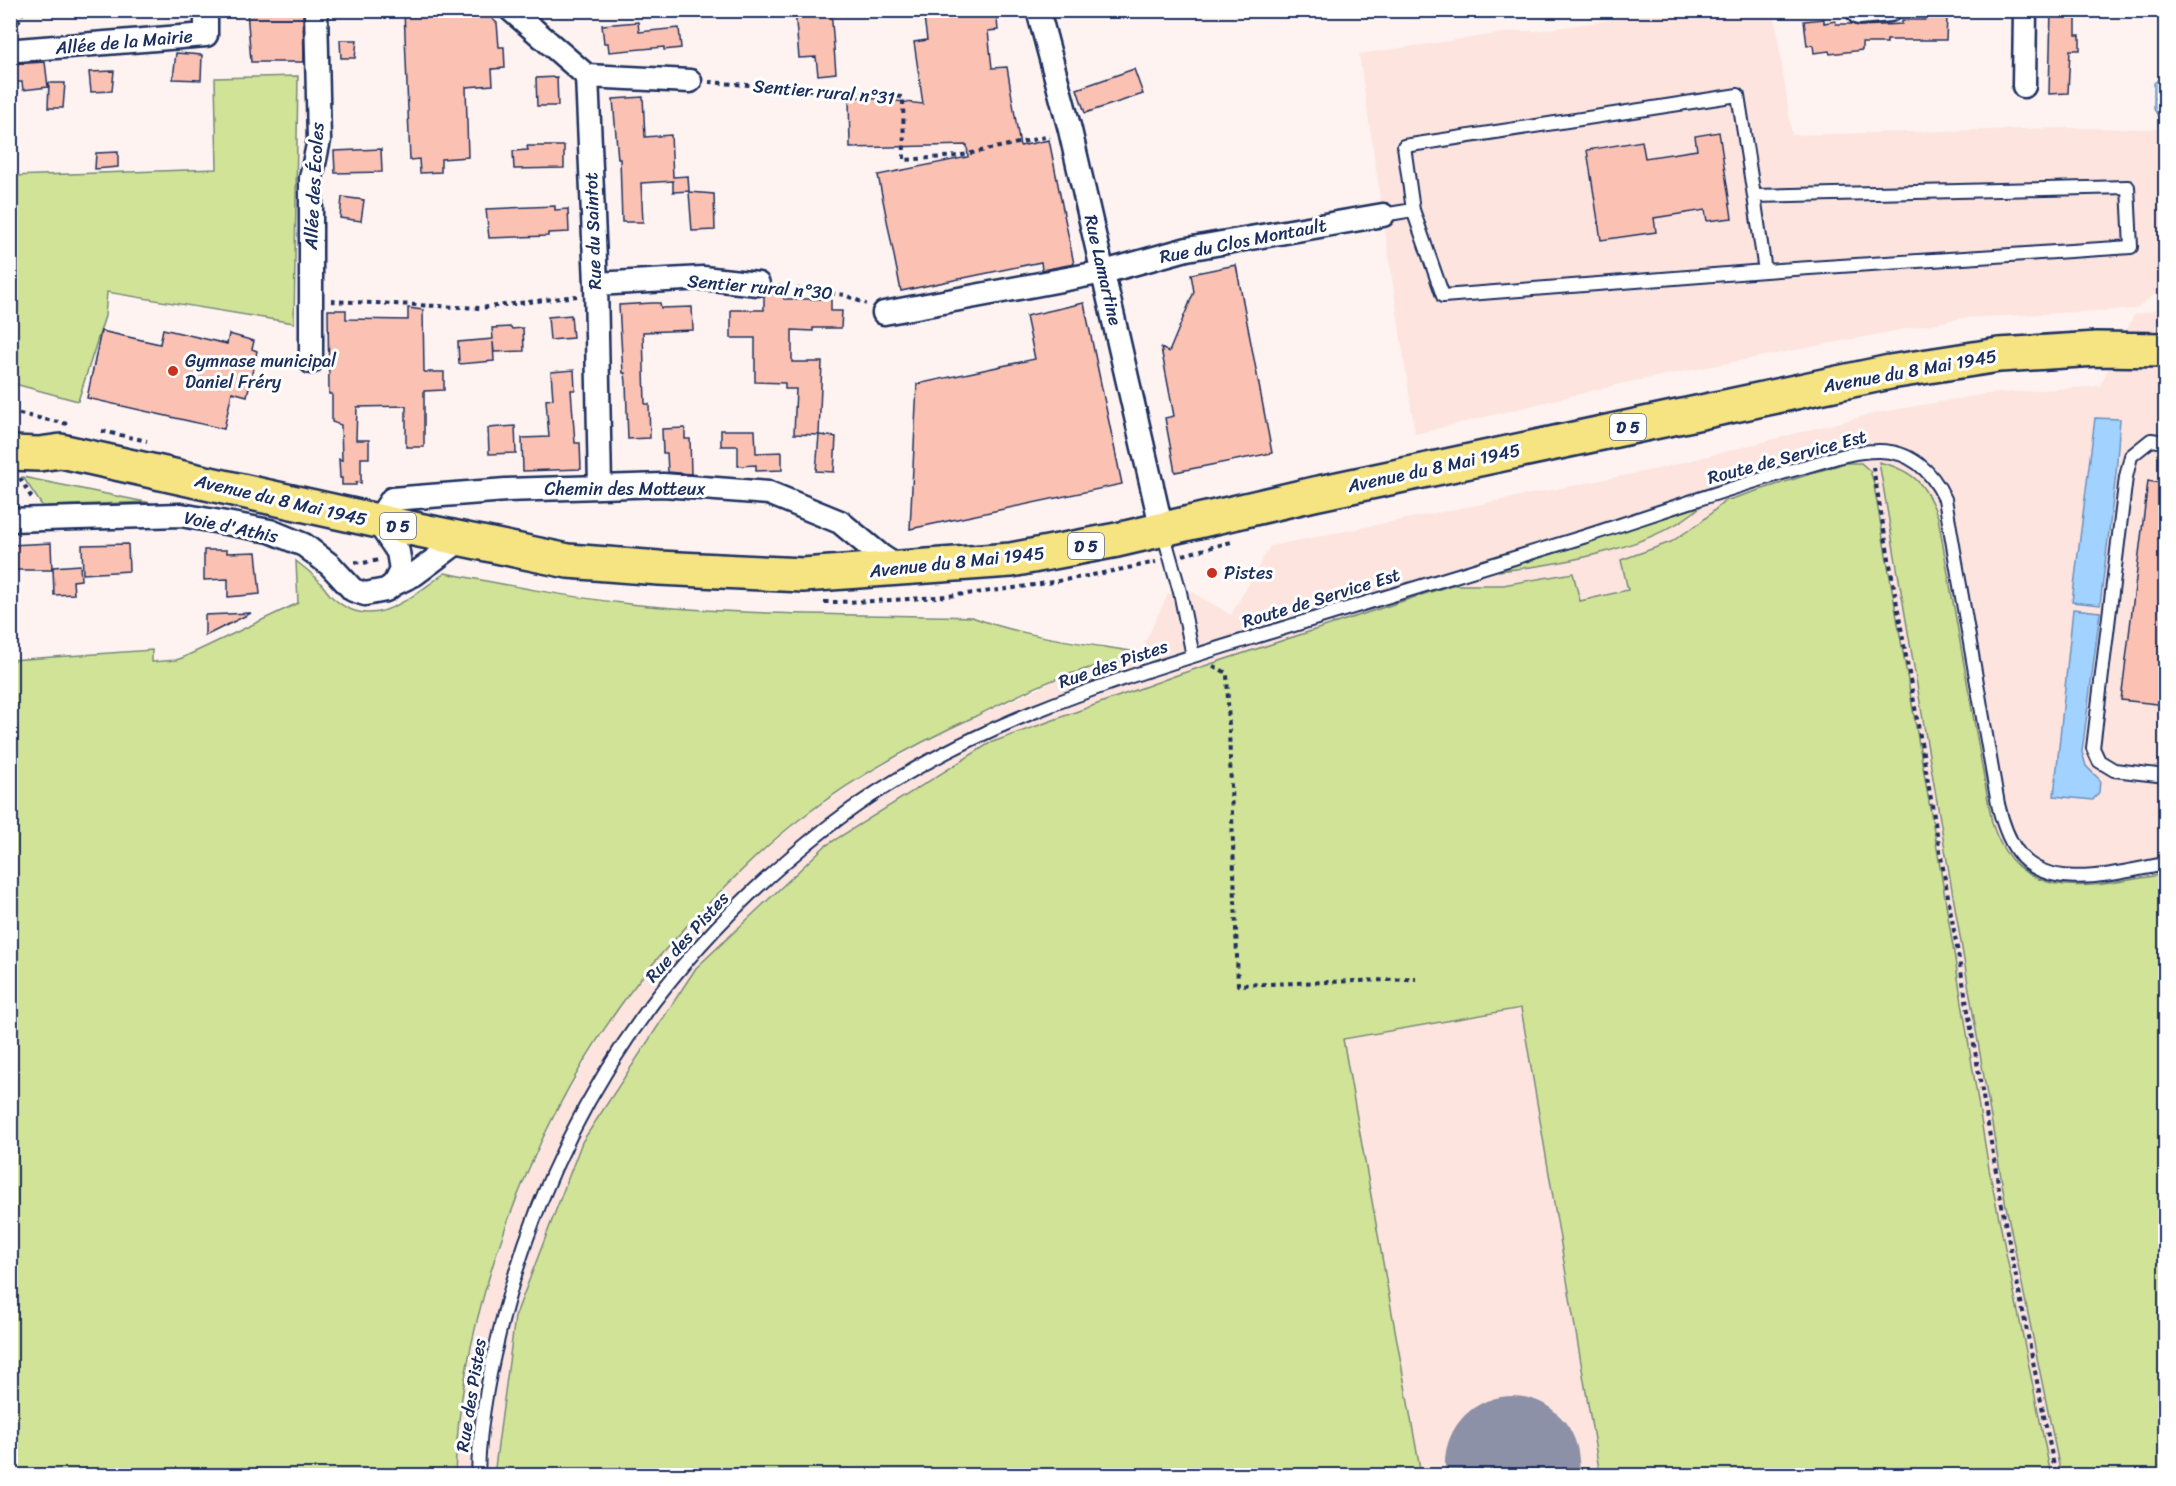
<svg xmlns="http://www.w3.org/2000/svg" width="2176" height="1486" font-family="Sriracha,sans-serif">
	<style>
		.built { fill: #fde4de }
		.green { fill: #d1e397; stroke: #76897a; stroke-width: 1.5 }
		.water { fill: #a2d2ff; stroke: #6c91bf; stroke-width: 1.5 }
		.lines { fill: none; stroke-linecap: round; stroke-linejoin: round }
		.runway { stroke: #8c91a7; stroke-width: 134 }
		.building { fill: #fbc2b3; stroke: #1b2f5e; stroke-width: 1.5 }
		.lane-casing { stroke: #1b2f5e; stroke-width: 16 }
		.street-casing { stroke: #1b2f5e; stroke-width: 27 }
		.primary-casing { stroke: #1b2f5e; stroke-width: 38 }
		.path { stroke: #1b2f5e; stroke-width: 4; stroke-dasharray: 4.5 4.5; stroke-linecap: butt }
		.lane { stroke: #fff; stroke-width: 12 }
		.street { stroke: #fff; stroke-width: 22 }
		.primary { stroke: #f6e381; stroke-width: 33 }
		.poi-dot { fill: #c8321e; stroke: #fff; stroke-width: 2 }
		.labels { text-anchor: middle; stroke-width: 6; stroke-linejoin: round; paint-order: stroke }
		.shield { fill: #fff; stroke: #5f6d8e; stroke-width: 1.5 }
		.shield-label { font-size: 16px; font-weight: bold; fill: #1b2f5e }
		.street-label { font-size: 18px; fill: #1b2f5e; stroke: #fff }
		.poi-label { font-size: 18px; fill: #1b2f5e; stroke: #fff; text-anchor: start }
	</style>
	<rect width="100%" height="100%" fill="#fef3f0"/>
	<filter id="ink" filterUnits="userSpaceOnUse"><feTurbulence type="fractalNoise" baseFrequency=".0167" numOctaves="2"/><feDisplacementMap in="SourceGraphic" scale="12" xChannelSelector="R" yChannelSelector="G"/><feConvolveMatrix kernelMatrix="1 2 1 2 8 2 1 2 1" color-interpolation-filters="sRGB"/></filter>
	<g filter="url(#ink)">
		<path class="built" d="M1672,11H1774L1792,135L2064,128L2165,129V1475L455,1476L463,1393L478,1321L490,1277L515,1203L557,1110L620,1005L675,938L744,868L801,819L863,777L947,730L1077,671L1123,660L1124,653L1139,655L1168,594L1189,590L1231,615L1270,546L1657,469L1876,413L1986,394L2100,386L2134,315L2159,309L2158,292L2135,309L1963,318L1624,383L1415,434L1359,54L1518,31H1536Z"/>
		<path class="green" d="M298,76L294,323L107,292L105,316L78,401L11,383V176L217,169L215,78Z
			M1879,462C1915,471 1925,484 1938,517L1992,823C2019,909 2097,885 2165,874V1475H2061L2006,1206Z
			M1845,463H1861L1870,471L1873,480L1936,842L1989,1169L2051,1475H1600L1521,1008L1343,1039L1421,1475H494L515,1317L582,1142L696,968L825,846L990,743L1180,674L1452,585H1503L1573,573L1580,601L1628,590L1621,560L1671,542L1701,522L1725,501Z
			M23,477L170,507L151,508L147,502L48,506L47,510H45Z
			M1701,506C1656,548 1558,565 1498,571Z
			M296,561C302,566 309,571 314,576C321,582 326,591 332,597C372,635 410,597 445,573C506,585 568,597 630,604C743,616 858,614 972,617C1025,637 1082,643 1137,652L1139,655L1124,653V660C1109,663 1094,666 1080,671C1044,681 1009,700 976,716C915,744 853,778 800,819C767,844 738,874 709,903C677,936 646,969 620,1006C528,1136 460,1315 455,1475H11V660L152,650V662L176,660L182,658L298,603Z"/>
		<path class="water" d="M2165,74V119H2160L2154,109V83Z
			M2095,418L2120,419L2116,474L2100,605L2072,602Z
			M2073,609L2100,612L2082,752L2086,766L2100,780L2099,792L2093,800L2054,796Z"/>
		<g class="lines">
			<path class="runway" d="M1512,1463L1513,1476"/>
		</g>
		<path class="building" d="M247,10H303L304,62H251Z
			M404,10H482L497,23L499,47H504L505,68L492,69L493,85L466,87L468,157L441,159V172L420,173L419,159L410,160Z
			M795,10H831L836,73L818,75L816,57L799,58Z
			M923,10H996L998,30L988,31L992,68L1007,67L1020,146L1049,140L1074,264L1042,270L1041,262L901,291L878,175L968,157L967,145L850,148L849,96L923,104L914,42L927,40Z
			M2051,10H2076V35H2080V50H2070L2068,93L2049,94Z
			M1925,17H1947L1946,40H1887V43H1862V50L1830,54L1829,51L1814,53L1813,45L1807,46L1804,21L1824,19V23L1835,21L1836,24H1851L1860,26L1902,24V20H1925Z
			M638,22L639,32L679,28L681,48L664,50V47L609,52L608,43H604L602,25Z
			M340,40H357L355,58H341Z
			M176,53L202,55L201,80L173,79Z
			M45,62L48,87L23,90L22,82H15L14,64Z
			M1134,69L1143,94L1085,113L1077,89Z
			M114,71L112,91L91,92L89,72Z
			M557,77L558,106H537L536,78Z
			M49,83H65L63,108H48Z
			M643,97L645,137L671,135L673,177L688,176L689,191L673,192V181L641,183L643,222H622L620,159H618L613,99Z
			M1719,132L1732,218L1707,221L1705,210L1654,218L1656,232L1601,240L1587,150L1642,141L1645,158L1697,150L1695,136Z
			M527,146H564V168L514,169L513,151L528,150Z
			M381,149L382,172L335,173L334,151Z
			M118,152V167L95,169L96,153Z
			M689,192L714,194L715,230L692,231Z
			M342,197L364,200L361,221L340,218Z
			M555,206V210L568,209L569,232L548,233V236L489,238L486,209Z
			M1236,265L1272,453L1175,472L1165,418L1174,416L1161,348L1169,352L1194,292L1191,274Z
			M766,294L784,295V299H831V311H842L841,328H813V331L792,330V362H822L819,435L794,434L796,389H785V383L755,382V338H731V310H764V296Z
			M652,303H660L661,308L692,307L693,330L643,332L645,404H649L650,438L628,439L626,383L625,373H623L619,305Z
			M1084,303L1122,484L910,529L917,384L1035,359L1026,316Z
			M408,308L423,310L424,372H444V390L424,391V447H406V406L357,407L356,440H369V458H361V483L356,482V485H342V478H340L339,459L342,460L341,425L332,422V394H329L328,310H346V319L408,320Z
			M571,315L573,338L550,340L548,317Z
			M511,327L512,329L523,328L524,351L494,352L493,342L494,361L459,364L458,342L493,339L492,328Z
			M163,329L227,344L229,334L254,341L252,349L257,351L247,396L232,392L224,429L87,398L101,331L160,344Z
			M574,370L575,390H571L575,443H580L581,469L523,471L522,438L549,437L546,400L553,399L551,372Z
			M515,426L516,453L489,454L488,428Z
			M685,428V439H690L691,474L668,472L667,453H663L662,429Z
			M721,430H755L756,453L782,452V470L756,471V465L738,466V446H721Z
			M819,435L836,437L834,472L816,471Z
			M2148,481L2166,484V705L2121,700Z
			M51,543L52,570H10V545Z
			M128,544L129,571L83,574L82,545Z
			M204,550H227V553L256,552L260,594L228,597V579L204,580Z
			M80,565L81,580L73,581L74,594L54,595L53,567Z
			M251,613L205,636V615Z"/>
		<g class="lines">
			<defs>
				<path id="lane" d="M1738,95L1754,196L2128,187L2131,247L1765,271L1443,296L1413,210L1404,146Z
					M1754,196L1765,271
					M1383,215L1413,210
					M2166,442L2151,440L2131,456L2126,477L2093,748L2099,761L2114,770L2166,776
					M1163,532L1180,592L1193,656
					M478,1476C479,1419 491,1364 505,1310C557,1112 668,951 829,826C955,728 1111,681 1261,635C1368,602 1476,570 1583,537C1655,514 1727,488 1800,468C1825,461 1851,451 1877,451C1910,450 1932,471 1945,499L1998,804C2002,821 2007,837 2017,851C2047,895 2122,871 2166,864"/>
				<path id="street" d="M511,10L587,76L596,284L600,487
					M1038,10L1070,130L1162,530
					M1859,13L1890,10
					M18,50L206,35V10
					M587,76L690,81
					M2024,86L2025,10
					M596,284L703,278L758,284
					M884,313L1104,272L1187,249L1383,215
					M311,362V178L319,140L316,10
					M10,520L181,515L270,531L304,545L330,565L353,590L365,594L386,590L394,584L401,570L398,552L377,521L392,499L506,490L663,485L769,493L840,522L881,556L899,568
					M394,584L415,574L462,539"/>
				<path id="primary" d="M10,453L39,454L61,451L414,529L568,561L659,568L803,575L1011,560L1117,540L1314,494L1890,372L1999,355L2097,349L2166,350"/>
			</defs>
			<use href="#lane" class="lane-casing"/>
			<use href="#street" class="street-casing"/>
			<use href="#primary" class="primary-casing"/>
			<path class="path" d="M14,31L24,10
				M709,82L903,97L904,160L958,156L1050,136
				M777,286L845,295L866,304
				M331,301L480,308L577,296
				M10,412L68,424
				M102,431L147,441
				M1873,467L2004,1217L2056,1476
				M20,478L33,500
				M1183,555L1231,542
				M355,562L363,563L380,560
				M824,602C936,602 1047,586 1156,562
				M1213,666L1227,673L1238,985L1416,979"/>
			<use href="#lane" class="lane"/>
			<use href="#street" class="street"/>
			<use href="#primary" class="primary"/>
		</g>
	</g>
	<g class="poi-dot">
		<circle cx="173" cy="371" r="6"/>
		<circle cx="1212" cy="573" r="6"/>
	</g>
	<g class="labels">
		<g class="shield">
			<rect x="1610" y="414" width="36" height="26" rx="4.5"/>
			<rect x="380" y="513" width="36" height="26" rx="4.5"/>
			<rect x="1068" y="533" width="36" height="26" rx="4.5"/>
		</g>
		<g class="shield-label">
			<text x="1628" y="433">D 5</text>
			<text x="398" y="532">D 5</text>
			<text x="1086" y="552">D 5</text>
		</g>
		<g class="street-label">
			<text transform="translate(124 42) rotate(-5)" y="6">Allée de la Mairie</text>
			<text transform="translate(824 92) rotate(5)" y="6">Sentier rural n°31</text>
			<text transform="translate(314 186) rotate(-87)" y="6">Allée des Écoles</text>
			<text transform="translate(593 231) rotate(-92)" y="6">Rue du Saintot</text>
			<text transform="translate(1243 241) rotate(-11)" y="6">Rue du Clos Montault</text>
			<text transform="translate(1103 270) rotate(77)" y="6">Rue Lamartine</text>
			<text transform="translate(760 287) rotate(5)" y="6">Sentier rural n°30</text>
			<text transform="translate(1910 371) rotate(-10)" y="6">Avenue du 8 Mai 1945</text>
			<text transform="translate(1787 457) rotate(-15)" y="6">Route de Service Est</text>
			<text transform="translate(1434 468) rotate(-12)" y="6">Avenue du 8 Mai 1945</text>
			<text x="625" y="495">Chemin des Motteux</text>
			<text transform="translate(281 500) rotate(13)" y="6">Avenue du 8 Mai 1945</text>
			<text transform="translate(231 527) rotate(12)" y="6">Voie d'Athis</text>
			<text transform="translate(957 562) rotate(-6)" y="6">Avenue du 8 Mai 1945</text>
			<text transform="translate(1321 598) rotate(-17)" y="6">Route de Service Est</text>
			<text transform="translate(1113 664) rotate(-19)" y="6">Rue des Pistes</text>
			<text transform="translate(687 937) rotate(-48)" y="6">Rue des Pistes</text>
			<text transform="translate(471 1395) rotate(-81)" y="6">Rue des Pistes</text>
		</g>
		<g class="poi-label">
			<text x="185" y="367">Gymnase municipal<tspan x="185" dy="21">Daniel Fréry</tspan></text>
			<text x="1224" y="579">Pistes</text>
		</g>
	</g>
	<rect width="2176" height="1486" fill="none" stroke="#fff" stroke-width="36"/>
	<rect x="18" y="18" width="2140" height="1450" fill="none" stroke="#1b2f5e" stroke-width="2" filter="url(#ink)"/>
</svg>
